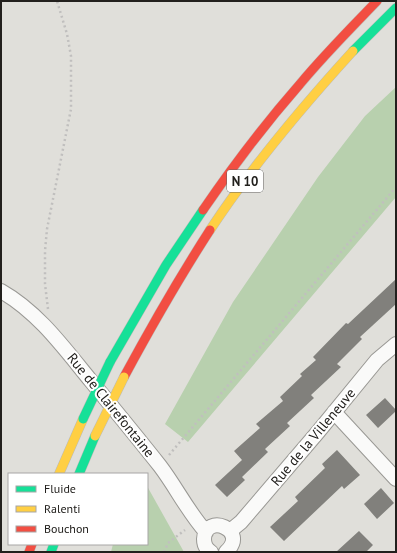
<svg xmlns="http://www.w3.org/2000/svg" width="397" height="553" font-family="'PT Sans',sans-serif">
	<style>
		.green { fill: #b8d0ae }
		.building { fill: #81807c }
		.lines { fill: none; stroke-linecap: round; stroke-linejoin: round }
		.street-casing { stroke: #999894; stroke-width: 16 }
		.fast-casing { stroke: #bbbbb8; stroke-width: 10 }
		.slow-casing { stroke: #bbbbb8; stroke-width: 10 }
		.jam-casing { stroke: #bbbbb8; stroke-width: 10 }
		.path { stroke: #c0bfbe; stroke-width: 2.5; stroke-dasharray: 2 3; stroke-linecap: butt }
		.street { stroke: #fafaf9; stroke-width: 14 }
		.fast { stroke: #16e098; stroke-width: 9 }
		.slow { stroke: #ffcf43; stroke-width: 9 }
		.jam { stroke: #f24e42; stroke-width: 9 }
		.fast-bridge-casing { stroke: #bbbbb8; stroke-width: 10; stroke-linecap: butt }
		.slow-bridge-casing { stroke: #bbbbb8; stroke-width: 10; stroke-linecap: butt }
		.fast-bridge { stroke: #16e098; stroke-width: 9 }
		.slow-bridge { stroke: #ffcf43; stroke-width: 9 }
		.labels { text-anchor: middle; stroke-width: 4; stroke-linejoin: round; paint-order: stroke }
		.shield { fill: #fff; stroke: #646361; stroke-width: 1 }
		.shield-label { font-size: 13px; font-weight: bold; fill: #22201d }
		.street-label { font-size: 14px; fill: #22201d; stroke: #fff }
	</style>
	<rect width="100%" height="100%" fill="#e0dfda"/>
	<path class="green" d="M396,87V197L188,442L165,424L233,302L318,177L365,116Z
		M147,486L184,552H111L113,544H147Z"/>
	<path class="building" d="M396,279V304L360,337L362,339L337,364L341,367L311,395L314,398L287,423L290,426L265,449L268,452L242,477L245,480L227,497L215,485L242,460L234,451L260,428L256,424L283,401L280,397L302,376L300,374L316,360L313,357L346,323L348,324Z
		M385,398L396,410V411L378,428L366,415Z
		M337,450L360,475L344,489L342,486L284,541L270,527L298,501L295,497L325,468L322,464Z
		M381,488L394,503L377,519L364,504Z
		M359,531L373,545L366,552H336Z"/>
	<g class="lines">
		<defs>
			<path id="street" d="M1,291C38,312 64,348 91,381C114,409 137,437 160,466C176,487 188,512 206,532
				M334,412L396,479
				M230,531L241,522L318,432L377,360L396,344
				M211,552C206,549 204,545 204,539C205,512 250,530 226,552"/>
			<path id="fast" d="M353,51L396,8
				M110,362L166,265L203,210
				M79,474L95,436
				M51,552L54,544"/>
			<path id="slow" d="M210,230C252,166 302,107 353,51
				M59,474L83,419"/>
			<path id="jam" d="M203,210C233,166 265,124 300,84C324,55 351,28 377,1
				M124,377C151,327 179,278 210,230
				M29,552L32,544"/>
		</defs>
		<use href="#street" class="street-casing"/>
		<use href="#fast" class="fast-casing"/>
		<use href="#slow" class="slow-casing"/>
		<use href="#jam" class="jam-casing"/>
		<path class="path" d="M48,309L45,284V251L47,229L71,109V56L67,34L57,1
			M169,455L396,187
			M164,552L168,543L185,530"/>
		<use href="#street" class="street"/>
		<use href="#fast" class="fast"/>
		<use href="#slow" class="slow"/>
		<use href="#jam" class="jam"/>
		<defs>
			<path id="fast-bridge" d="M83,419L110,362"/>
			<path id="slow-bridge" d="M95,436L124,377"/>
		</defs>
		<use href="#fast-bridge" class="fast-bridge-casing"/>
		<use href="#slow-bridge" class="slow-bridge-casing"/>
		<use href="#fast-bridge" class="fast-bridge"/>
		<use href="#slow-bridge" class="slow-bridge"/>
	</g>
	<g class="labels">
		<rect class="shield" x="227" y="170" width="36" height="22" rx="3"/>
		<g class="shield-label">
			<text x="245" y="186">N 10</text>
		</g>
		<g class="street-label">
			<text transform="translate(111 405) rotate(51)" y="5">Rue de Clairefontaine</text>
			<text transform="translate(313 437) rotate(-50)" y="5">Rue de la Villeneuve</text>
		</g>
	</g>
	<rect width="397" height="553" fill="none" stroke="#22201d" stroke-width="4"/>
	<rect x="8" y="473" width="140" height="72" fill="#ffffff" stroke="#a7a6a5"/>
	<rect x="16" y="486" width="20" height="6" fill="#16e098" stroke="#a7a6a5"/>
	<text x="44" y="493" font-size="12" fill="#22201d">Fluide</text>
	<rect x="16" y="506" width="20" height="6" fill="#ffcf43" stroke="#a7a6a5"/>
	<text x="44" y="513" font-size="12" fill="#22201d">Ralenti</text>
	<rect x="16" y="526" width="20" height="6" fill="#f24e42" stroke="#a7a6a5"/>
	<text x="44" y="533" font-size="12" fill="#22201d">Bouchon</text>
</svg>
